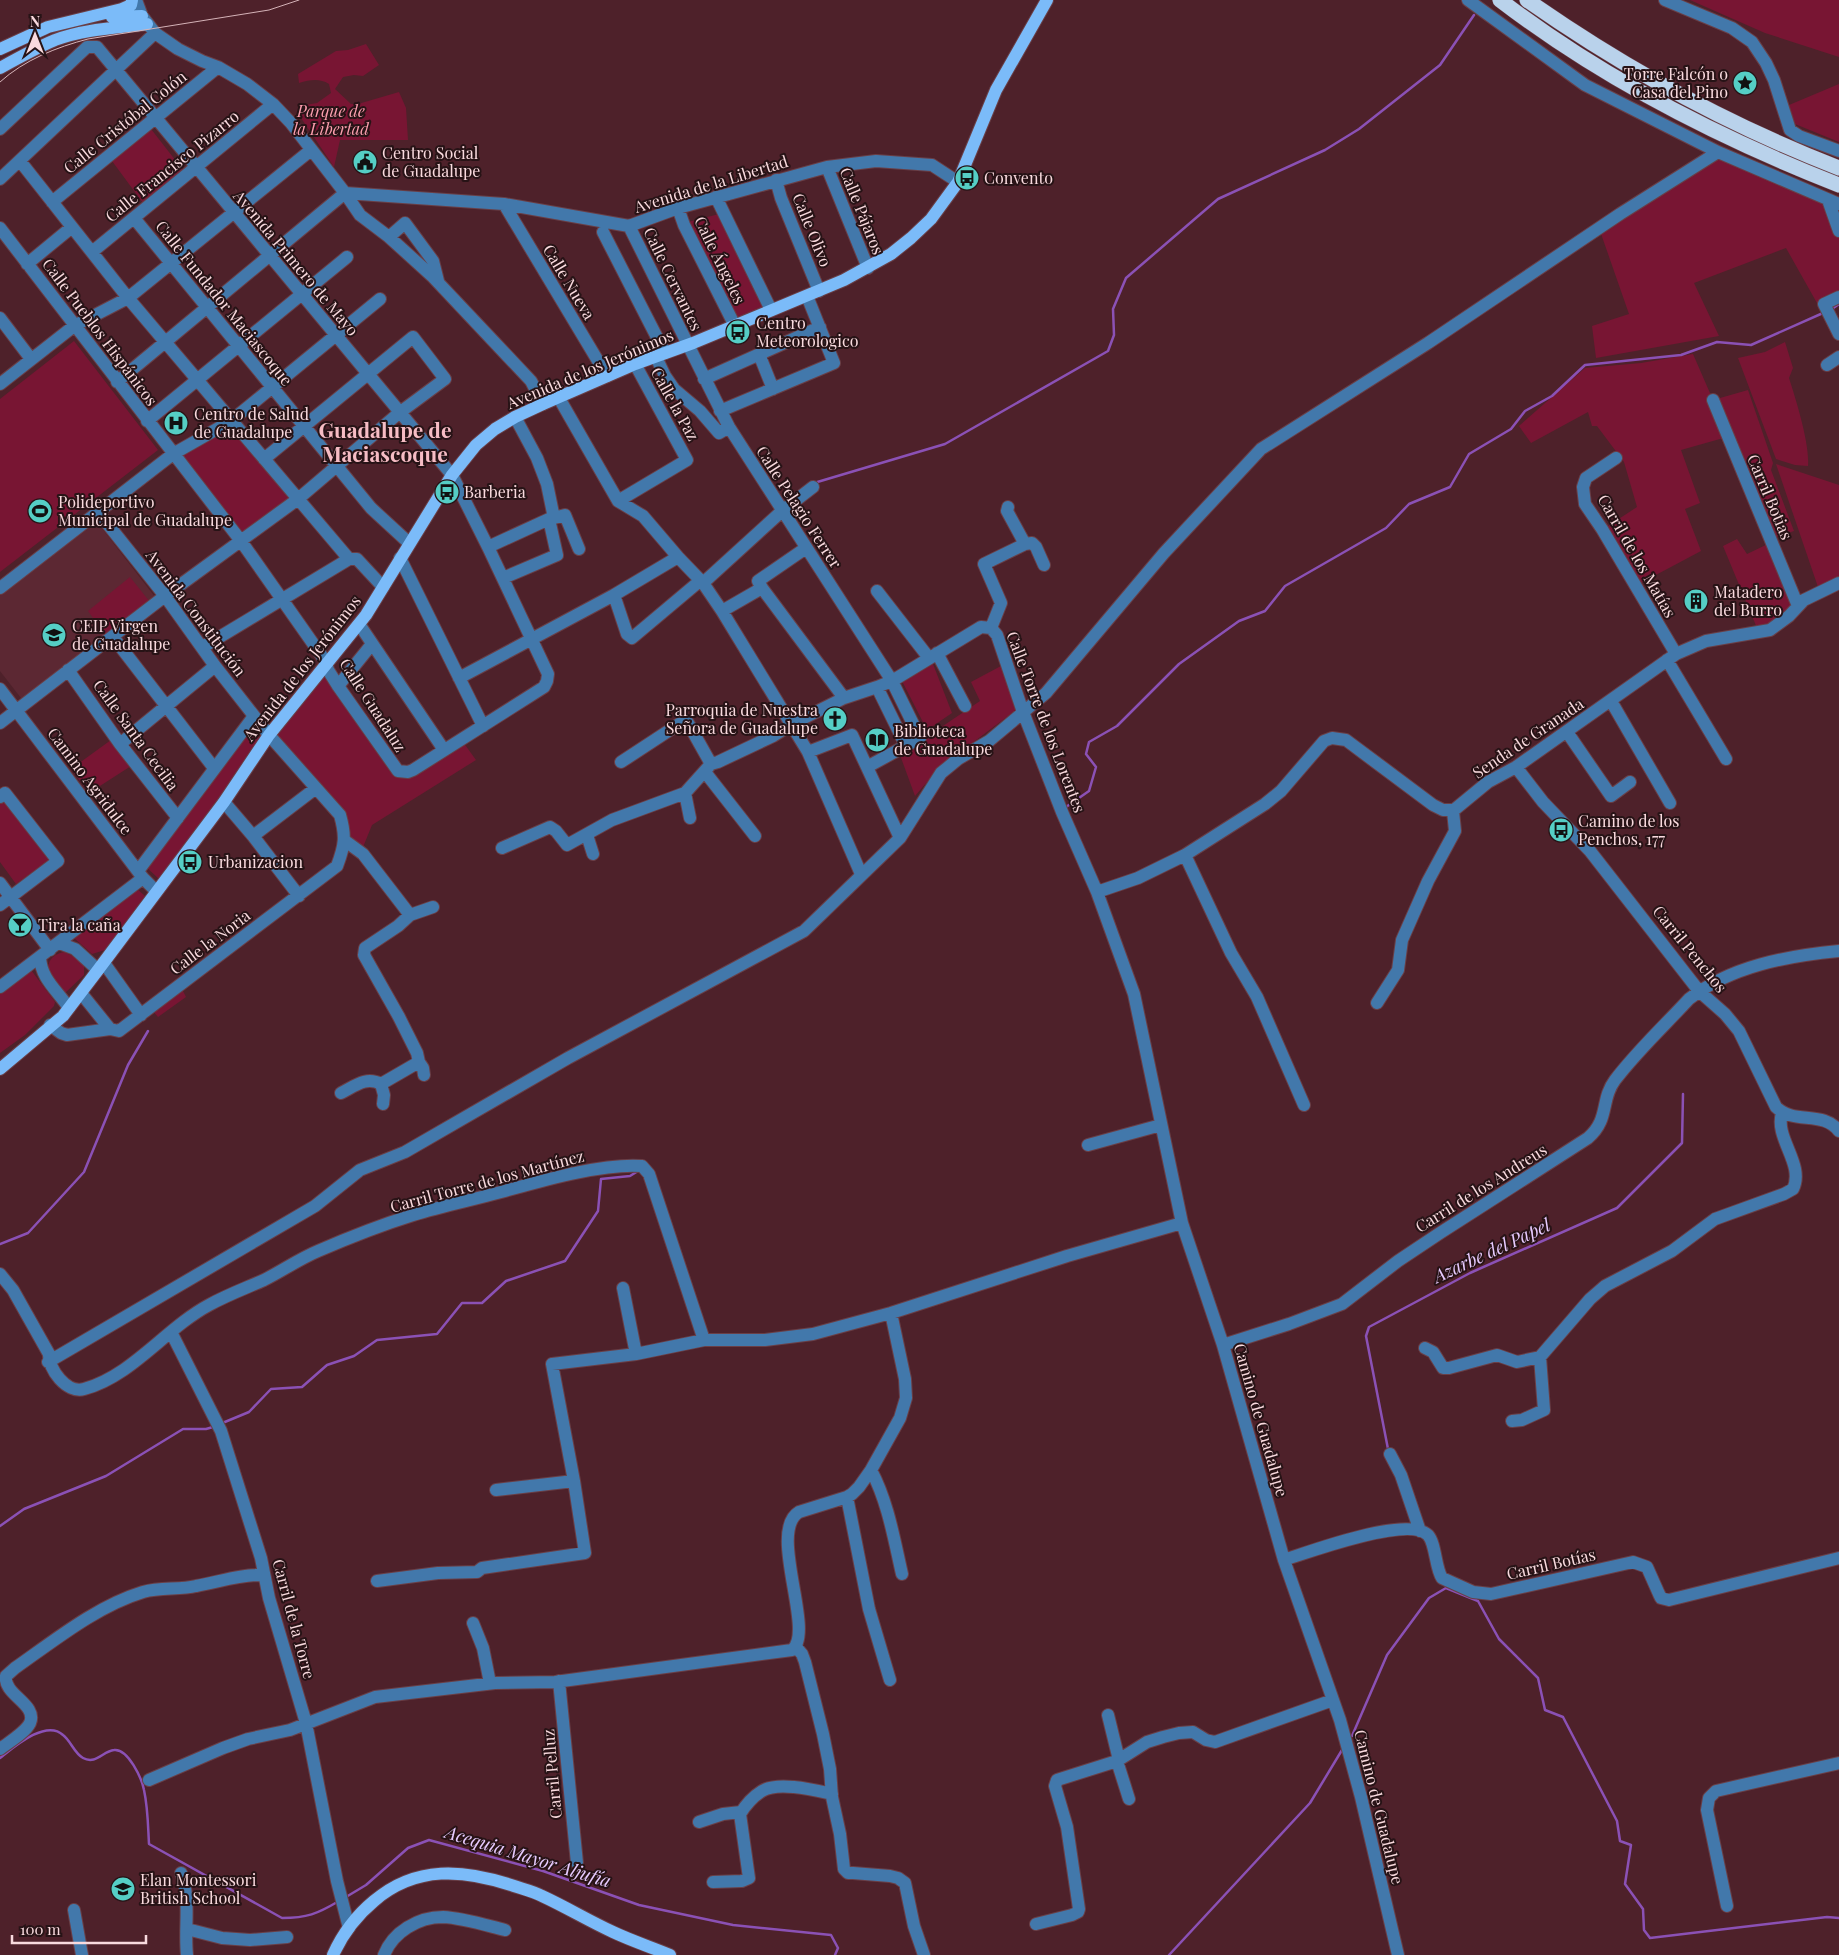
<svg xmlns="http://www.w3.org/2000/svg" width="1839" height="1955" font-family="'Playfair Display',serif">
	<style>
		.built { fill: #5c2833 }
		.green { fill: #781533 }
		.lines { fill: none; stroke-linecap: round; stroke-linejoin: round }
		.stream { stroke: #8b51b5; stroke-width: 2.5 }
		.minor-casing { stroke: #693f47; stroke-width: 14 }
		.major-casing { stroke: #693f47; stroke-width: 14 }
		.highway-casing { stroke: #693f47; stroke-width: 16 }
		.minor { stroke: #4278ab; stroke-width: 12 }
		.major { stroke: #7bbbf9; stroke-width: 12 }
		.highway { stroke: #b9d2eb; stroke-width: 15 }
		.tram { stroke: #d5b3b8; stroke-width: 1 }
		.labels { text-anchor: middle; stroke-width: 4; stroke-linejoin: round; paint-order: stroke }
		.poi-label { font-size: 16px; fill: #f9dade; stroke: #271316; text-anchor: start }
		.park-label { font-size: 16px; font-style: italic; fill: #fd9faf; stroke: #271316 }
		.street-label { font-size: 16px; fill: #f9dade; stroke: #271316 }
		.water-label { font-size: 18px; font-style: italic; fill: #e7cbff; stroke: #271316 }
		.district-label { font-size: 21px; font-weight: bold; fill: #f6bcc4; stroke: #271316 }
	</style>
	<rect width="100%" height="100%" fill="#4e212a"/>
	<path class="built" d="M97,522L155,597L24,699L21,698L0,671V594Z"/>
	<path class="green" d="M1690,0H1839V57L1765,33Z
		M366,44L379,65L363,76L354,75L343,77L335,89L351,104H358L399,92L406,108L408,140H340L334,167L301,118L299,106L317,103L331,93L329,84C319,78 310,80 299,83L298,74L336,51L348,50Z
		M1839,84V142L1795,124L1789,105Z
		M151,129L183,170L143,203L112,161Z
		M1718,152L1828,200L1839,232V292L1817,303L1786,248L1694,283L1719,336L1596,358L1592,326L1629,314L1599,228Z
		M719,214L768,311L739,323L688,222Z
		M74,341L158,450L0,572V399Z
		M1785,342L1793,368L1789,378C1796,400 1810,444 1808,466L1795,465L1776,459L1738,358L1765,352Z
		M1693,354L1713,400L1748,390L1773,463L1771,470L1794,531L1773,538L1727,437L1681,450L1700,503L1685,509L1701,551L1637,585L1605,528L1637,507L1624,462L1597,426H1592L1588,412L1531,443L1519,426L1585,368L1641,363Z
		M230,425L292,500L241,537L179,453Z
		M1776,464L1839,485V578L1818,587Z
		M1737,539L1747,554L1772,542L1796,603L1779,624L1757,628L1723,546Z
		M130,577L150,602L106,636L88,611Z
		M933,664L952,713L927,730L902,681Z
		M323,666L398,771L463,742L476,760L372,825L361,852L344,840L339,815L269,735Z
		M1001,666L1016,710L939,768L915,796L900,755L980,701L971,682Z
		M246,724L266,744L160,880L144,865Z
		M111,740L131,766L89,793L71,769Z
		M4,798L51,859L16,884L0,862V801Z
		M136,888L145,896L111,944L105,950L92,954L73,937Z
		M64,952L81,960L84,966V975L64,994L58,988L48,968C49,958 55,954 64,952Z
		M31,970L55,1002L54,1006L25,1035L0,1053V994Z
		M182,989L186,997L158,1017L152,1010Z"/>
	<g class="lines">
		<path class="stream" d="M1832,309L1839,304
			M814,483L945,444L1108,351L1114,335L1113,309L1126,278L1218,199L1325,150L1359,129L1440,65L1474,15
			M1066,807L1089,791L1096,767L1086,754L1089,742L1117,726L1179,664L1239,621L1265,611L1285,586L1386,528L1409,504L1450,487L1469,454L1511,429L1525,411L1552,396L1585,365L1681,355L1717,342L1751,345L1823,313
			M0,1244L28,1233L84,1172L128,1065L148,1031
			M220,1424L249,1412L271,1389L302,1387L327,1365L354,1356L377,1340L437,1334L462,1303H482L506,1281L565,1261L598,1211L601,1179L630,1176L638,1171
			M1388,1449L1366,1336L1369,1327L1470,1273L1617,1208L1682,1143L1683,1094
			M0,1526L24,1509L106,1476L183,1429H206L213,1427
			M1352,1736L1387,1655L1429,1598L1446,1588L1478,1601L1499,1639L1538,1678L1545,1710L1563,1717L1617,1821L1620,1841L1631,1845L1625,1884L1643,1909L1644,1930L1650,1938L1827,1917L1839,1918
			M0,1758C14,1747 46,1719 63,1735C71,1741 74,1753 83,1758C96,1765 103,1751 114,1750C128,1748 142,1779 144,1790C148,1808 148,1827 149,1844L282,1918C307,1918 317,1914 339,1901
			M346,1897L366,1885L408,1848L429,1840L543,1871L639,1905L733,1925L831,1935L838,1948L835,1955
			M1169,1955L1310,1803L1342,1750"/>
		<defs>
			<path id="minor" d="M136,0L142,16L155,33L178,49L202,61L218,67L247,84L273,104L291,123L345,193L360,215L389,237L432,276L531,381L543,404
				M1468,0L1585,85L1718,152L1839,204
				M1665,0L1732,28L1752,42L1766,63L1774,80L1790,130L1799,136L1839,151
				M0,129L87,47H97L452,475L488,547L548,674L547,681L544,687L413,770L408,772L398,771L338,686L328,670L326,662L241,541L0,228
				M20,161L128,298L349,559
				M827,167L868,268
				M0,179L155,33
				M776,180L781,198L819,291
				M345,193L504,204L629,226L678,208L827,167L876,161L932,165L958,182
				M716,197L771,310
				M1828,200L1839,231
				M52,202L218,67
				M504,204L607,376
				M678,208L684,225L735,326
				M134,218L371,508L409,543
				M629,226L729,427L892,681L920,738L867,767
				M603,232L665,353
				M389,237L405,223L433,261L438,281
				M92,252L273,104
				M27,264L72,227
				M1839,297L1824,304L1839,334
				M0,318L31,359
				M759,354L773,389
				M656,357L665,376L674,389L700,411L719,433L729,427
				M1827,365L1839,357
				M704,379L820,327
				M117,382L345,193
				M0,384L74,326L128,298L311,150
				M559,398L618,501L643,516L678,557L703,583L722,611L808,752L861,874
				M1713,400L1798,606
				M720,411L834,363L807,296
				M515,417L537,458L547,484L554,518L565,515L579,549
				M147,421L347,257
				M1616,458L1586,478L1583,487L1585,504L1602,529L1676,654
				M618,501L687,460L635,364
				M1025,544L1032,543L1036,547L1044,565
				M488,547L549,519L557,555L503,578
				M400,558L483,726
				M349,559H357L383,587
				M703,583L782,511L813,487
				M0,588L173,454L231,421L380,299
				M762,588L758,581L806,548
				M877,591L929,658
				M614,595L627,634L632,638L701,580
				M722,611L762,588L844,698
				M359,624L444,750
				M991,628L1001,603L984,564L1025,544L1007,511L1008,507
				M113,637L214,768
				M203,647L349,559
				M937,653L965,706
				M1667,660L1726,759
				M68,670L120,744L178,818
				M459,678L614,595L678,557
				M338,686L372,644
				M877,687L906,746
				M0,689L143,878L156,891
				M1611,701L1670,803
				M0,723L165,596L298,499L399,413L445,379L413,337L264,459
				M1567,732L1611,796L1630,782
				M120,744L215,666
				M808,752L852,735L900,838
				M621,762L679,724L688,723L711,764L718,762L773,736L792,724L844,698L877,687L892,681L981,627L991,628L997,635L1023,712L1062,812L1097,892L1134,994L1182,1223L1223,1345L1284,1560L1340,1720L1361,1797L1398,1955
				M1516,767L1543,802L1590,851L1699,991L1725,1014L1739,1031L1776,1107C1794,1125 1823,1110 1839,1131
				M705,772L755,836
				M685,793L690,818
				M0,797L5,793L58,861L0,905
				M224,802L253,836L299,896
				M587,835L593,854
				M253,836L316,788
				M344,840L363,854L410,915L433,907
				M502,848L550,827L556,831L567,845L612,820L685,793L711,764
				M1185,855L1231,953L1257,997L1304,1105
				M138,871L254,716
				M0,883L50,950
				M1097,892L1138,878L1185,855L1265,804L1281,791L1324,741L1332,738L1346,740L1433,805L1443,810H1454L1488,782L1516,767L1676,654L1706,641L1770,630L1789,616L1804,600L1839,583
				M59,943L75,949L98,970
				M40,957C41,979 57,990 69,1008
				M104,963L141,1015
				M0,987L143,878
				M81,993L110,1029L119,1031L337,866C345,845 346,836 340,815L269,735L215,666L165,596L98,512
				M1377,1003L1398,970L1402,940L1428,881L1455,831L1453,811
				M50,1025L61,1033L67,1035L110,1029
				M419,1062L423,1068L424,1075
				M381,1084L384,1095L383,1104
				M341,1093C355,1086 366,1076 381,1084L419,1062L417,1053L399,1017L364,955L365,948L398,926L410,915
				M1088,1145L1161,1125
				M0,1274L13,1290L49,1354C48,1369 67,1394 84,1389C132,1376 166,1328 209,1305C227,1295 246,1288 264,1280C282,1271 299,1259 318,1251C348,1238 381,1225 413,1215C442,1206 472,1200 501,1192C541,1181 602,1163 642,1166L649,1174L704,1340
				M623,1288L636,1354
				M171,1332L221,1431L261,1558L269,1598L306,1723L337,1881L349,1928
				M1223,1345L1289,1324L1342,1304L1398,1261L1440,1233L1588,1138C1610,1119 1600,1100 1615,1080C1637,1051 1665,1025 1689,999C1731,966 1787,956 1839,951
				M1425,1348L1433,1352L1443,1368H1449L1497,1355L1517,1362L1540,1357L1590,1299L1605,1286L1672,1251L1715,1219L1784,1194L1793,1189C1805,1164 1774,1138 1782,1113
				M48,1362L315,1206L360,1170L405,1152L568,1058L804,931L900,838L941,773L958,759L989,741L1046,693L1164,553L1261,449L1428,343L1620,214L1718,152
				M1512,1421L1522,1420L1544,1410L1540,1357
				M1390,1454L1401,1475L1420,1531
				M871,1470C888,1502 894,1539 902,1574
				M496,1490L574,1481
				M847,1497L869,1609L890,1680
				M1284,1560C1309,1552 1408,1515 1428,1535C1436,1544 1435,1567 1442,1578L1473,1592L1491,1594L1633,1562L1647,1567L1659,1594L1661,1598L1669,1600L1839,1558
				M377,1581L438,1573L477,1572L482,1568L585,1553L574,1481L552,1364L636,1354L704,1340H765L813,1334L891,1313L1067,1256L1182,1223
				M473,1623L483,1648L490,1683
				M796,1647L802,1654L805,1662L823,1734L830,1769L832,1797L840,1834L844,1869L848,1873H853L890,1876L898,1878L905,1883L914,1926L924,1955
				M559,1681L577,1863
				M1108,1715L1119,1760
				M0,1749C9,1742 25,1733 30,1723C38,1704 3,1695 6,1676L15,1668C55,1640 97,1606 143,1592C161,1587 179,1590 196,1586C219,1582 241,1574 264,1575
				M1117,1761L1129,1799
				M149,1780L223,1748L248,1739L290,1730L375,1697L495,1683L555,1682L792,1650C816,1632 767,1531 799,1512L847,1497L852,1494L859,1487L871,1470L900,1418L906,1398L905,1379L891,1313
				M699,1822L723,1814L741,1812
				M181,1873C191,1899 184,1928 187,1955
				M713,1882L742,1881L749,1878L740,1814C745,1806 754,1796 762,1791C778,1781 814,1790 832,1794
				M1727,1906L1707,1810L1709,1798L1716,1791L1839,1763
				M74,1910L82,1955
				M1036,1924L1072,1915L1078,1912L1079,1909L1067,1827L1055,1786L1057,1780L1117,1761L1147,1742L1163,1737L1179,1733L1193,1732L1206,1740L1215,1742L1333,1700
				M187,1929L222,1938L250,1940L287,1937
				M384,1955C393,1932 418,1917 443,1917C463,1918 485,1925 505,1930"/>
			<path id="major" d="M112,17L142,16
				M0,49L48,27L122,9L131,5L132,0
				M0,68C18,58 36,48 55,40C84,29 117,28 147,24
				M0,1069L63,1016L98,970L224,802L269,735L366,615L452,475L476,445L495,429L515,417L543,404L635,364L693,343L844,280L891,254L911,238L931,219L958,182L996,90L1047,0
				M333,1955C342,1935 357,1915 374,1901C416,1865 464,1869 514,1886C523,1889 533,1891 542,1896C566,1907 589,1921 613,1932C632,1941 651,1947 670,1955"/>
			<path id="highway" d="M1500,0C1603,79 1719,138 1839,185
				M1527,0C1624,68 1728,125 1839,168"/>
		</defs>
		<use href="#minor" class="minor-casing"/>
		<use href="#major" class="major-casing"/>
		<use href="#highway" class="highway-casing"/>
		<use href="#minor" class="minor"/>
		<use href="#major" class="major"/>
		<use href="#highway" class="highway"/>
		<path class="tram" d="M0,82C24,60 57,47 88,39L269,10L299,0"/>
	</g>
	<defs>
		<symbol id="sight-disc" viewBox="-11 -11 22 22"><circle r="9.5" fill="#55cec5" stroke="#271316"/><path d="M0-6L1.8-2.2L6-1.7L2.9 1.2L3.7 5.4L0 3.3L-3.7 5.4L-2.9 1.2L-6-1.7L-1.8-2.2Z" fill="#111"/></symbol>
		<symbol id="civic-disc" viewBox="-11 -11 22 22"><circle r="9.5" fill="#55cec5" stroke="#271316"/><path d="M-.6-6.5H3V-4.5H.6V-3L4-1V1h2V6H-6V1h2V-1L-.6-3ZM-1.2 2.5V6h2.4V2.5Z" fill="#111"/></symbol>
		<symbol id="bus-disc" viewBox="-11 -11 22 22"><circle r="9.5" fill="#55cec5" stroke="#271316"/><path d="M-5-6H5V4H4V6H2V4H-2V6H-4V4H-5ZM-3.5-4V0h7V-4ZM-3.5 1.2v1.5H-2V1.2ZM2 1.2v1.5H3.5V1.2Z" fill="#111"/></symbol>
		<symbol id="hospital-disc" viewBox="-11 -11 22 22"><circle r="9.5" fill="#55cec5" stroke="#271316"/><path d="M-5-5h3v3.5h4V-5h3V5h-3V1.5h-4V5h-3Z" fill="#111"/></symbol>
		<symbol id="stadium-disc" viewBox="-11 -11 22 22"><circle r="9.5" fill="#55cec5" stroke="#271316"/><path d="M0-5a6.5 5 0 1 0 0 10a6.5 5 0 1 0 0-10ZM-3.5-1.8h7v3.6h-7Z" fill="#111"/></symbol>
		<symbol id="building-disc" viewBox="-11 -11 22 22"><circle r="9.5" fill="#55cec5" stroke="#271316"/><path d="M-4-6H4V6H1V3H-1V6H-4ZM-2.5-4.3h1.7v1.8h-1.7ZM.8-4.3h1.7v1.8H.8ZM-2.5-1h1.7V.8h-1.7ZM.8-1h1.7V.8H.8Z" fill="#111"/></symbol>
		<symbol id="school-disc" viewBox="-11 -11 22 22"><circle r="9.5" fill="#55cec5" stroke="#271316"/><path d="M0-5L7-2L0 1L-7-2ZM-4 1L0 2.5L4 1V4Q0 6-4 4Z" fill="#111"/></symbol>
		<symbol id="church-disc" viewBox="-11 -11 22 22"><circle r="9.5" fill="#55cec5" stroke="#271316"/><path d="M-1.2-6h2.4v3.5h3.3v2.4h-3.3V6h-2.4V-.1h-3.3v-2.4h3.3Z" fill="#111"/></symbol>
		<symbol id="library-disc" viewBox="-11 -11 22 22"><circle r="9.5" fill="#55cec5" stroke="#271316"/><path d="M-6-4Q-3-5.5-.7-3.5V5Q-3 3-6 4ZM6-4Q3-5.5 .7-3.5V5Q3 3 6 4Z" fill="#111"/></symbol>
		<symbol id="bar-disc" viewBox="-11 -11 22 22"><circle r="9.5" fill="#55cec5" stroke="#271316"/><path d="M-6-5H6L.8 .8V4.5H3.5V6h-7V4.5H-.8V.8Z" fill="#111"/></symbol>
	</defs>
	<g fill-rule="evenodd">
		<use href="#sight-disc" x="1731" y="69" width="28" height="28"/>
		<use href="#civic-disc" x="351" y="148" width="28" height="28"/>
		<use href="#bus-disc" x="953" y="164" width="28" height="28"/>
		<use href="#bus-disc" x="724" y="318" width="28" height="28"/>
		<use href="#hospital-disc" x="162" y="409" width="28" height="28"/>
		<use href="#bus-disc" x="433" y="478" width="28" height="28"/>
		<use href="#stadium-disc" x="26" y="497" width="28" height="28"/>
		<use href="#building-disc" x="1682" y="587" width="28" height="28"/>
		<use href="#school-disc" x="40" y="621" width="28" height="28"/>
		<use href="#church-disc" x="821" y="705" width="28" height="28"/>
		<use href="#library-disc" x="863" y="726" width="28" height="28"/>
		<use href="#bus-disc" x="1547" y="816" width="28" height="28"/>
		<use href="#bus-disc" x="176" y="848" width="28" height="28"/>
		<use href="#bar-disc" x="6" y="911" width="28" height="28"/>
		<use href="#school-disc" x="109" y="1875" width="28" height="28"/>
	</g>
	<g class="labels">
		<g class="poi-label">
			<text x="1728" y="80" text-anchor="end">Torre Falcón o<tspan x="1728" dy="18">Casa del Pino</tspan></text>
			<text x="382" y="159">Centro Social<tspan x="382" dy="18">de Guadalupe</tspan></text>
			<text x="984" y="184">Convento</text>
			<text x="756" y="329">Centro<tspan x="756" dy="18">Meteorologico</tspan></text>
			<text x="194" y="420">Centro de Salud<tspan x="194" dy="18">de Guadalupe</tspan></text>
			<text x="464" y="498">Barberia</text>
			<text x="58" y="508">Polideportivo<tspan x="58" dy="18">Municipal de Guadalupe</tspan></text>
			<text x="1714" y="598">Matadero<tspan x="1714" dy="18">del Burro</tspan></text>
			<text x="72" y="632">CEIP Virgen<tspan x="72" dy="18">de Guadalupe</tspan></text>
			<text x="818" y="716" text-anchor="end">Parroquia de Nuestra<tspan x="818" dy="18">Señora de Guadalupe</tspan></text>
			<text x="894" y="737">Biblioteca<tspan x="894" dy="18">de Guadalupe</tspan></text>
			<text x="1578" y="827">Camino de los<tspan x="1578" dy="18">Penchos, 177</tspan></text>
			<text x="208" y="868">Urbanizacion</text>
			<text x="38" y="931">Tira la caña</text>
			<text x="140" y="1886">Elan Montessori<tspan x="140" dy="18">British School</tspan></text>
		</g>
		<g class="park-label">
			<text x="331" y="117">Parque de<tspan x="331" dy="18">la Libertad</tspan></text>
		</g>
		<g class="street-label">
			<text transform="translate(125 122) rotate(-39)" y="6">Calle Cristóbal Colón</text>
			<text transform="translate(172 166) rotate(-39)" y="6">Calle Francisco Pizarro</text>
			<text transform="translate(711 184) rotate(-17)" y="6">Avenida de la Libertad</text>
			<text transform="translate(862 211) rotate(68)" y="6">Calle Pájaros</text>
			<text transform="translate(812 230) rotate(68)" y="6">Calle Olivo</text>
			<text transform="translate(720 260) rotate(64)" y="6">Calle Ángeles</text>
			<text transform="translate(296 263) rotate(50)" y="6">Avenida Primero de Mayo</text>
			<text transform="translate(673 279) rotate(64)" y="6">Calle Cervantes</text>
			<text transform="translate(569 282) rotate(59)" y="6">Calle Nueva</text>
			<text transform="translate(224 303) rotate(51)" y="6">Calle Fundador Maciascoque</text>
			<text transform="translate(100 332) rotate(53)" y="6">Calle Pueblos Hispánicos</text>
			<text transform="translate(590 369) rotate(-23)" y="6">Avenida de los Jerónimos</text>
			<text transform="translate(675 404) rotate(61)" y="6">Calle la Paz</text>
			<text transform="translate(1770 497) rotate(67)" y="6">Carril Botias</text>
			<text transform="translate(799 507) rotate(57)" y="6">Calle Pelagio Ferrer</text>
			<text transform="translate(1637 556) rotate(60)" y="6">Carril de los Matías</text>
			<text transform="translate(196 613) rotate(53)" y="6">Avenida Constitución</text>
			<text transform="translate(302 668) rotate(-52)" y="6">Avenida de los Jerónimos</text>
			<text transform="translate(373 705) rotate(57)" y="6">Calle Guadaluz</text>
			<text transform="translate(1046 722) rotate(69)" y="6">Calle Torre de los Lorentes</text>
			<text transform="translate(136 735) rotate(54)" y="6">Calle Santa Cecilia</text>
			<text transform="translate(1528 738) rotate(-34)" y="6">Senda de Granada</text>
			<text transform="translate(90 781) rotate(53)" y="6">Camino Agridulce</text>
			<text transform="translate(210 942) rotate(-37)" y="6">Calle la Noria</text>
			<text transform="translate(1690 949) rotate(51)" y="6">Carril Penchos</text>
			<text transform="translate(487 1181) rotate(-15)" y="6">Carril Torre de los Martínez</text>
			<text transform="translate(1481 1188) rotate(-32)" y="6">Carril de los Andreus</text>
			<text transform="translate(1261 1420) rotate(74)" y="6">Camino de Guadalupe</text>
			<text transform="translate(1551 1564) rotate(-13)" y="6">Carril Botías</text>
			<text transform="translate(294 1619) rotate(75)" y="6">Carril de la Torre</text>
			<text transform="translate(552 1774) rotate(-95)" y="6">Carril Pelluz</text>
			<text transform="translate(1379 1807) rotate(76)" y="6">Camino de Guadalupe</text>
		</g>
		<g class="water-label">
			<text transform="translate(1492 1251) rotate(-25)" y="6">Azarbe del Papel</text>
			<text transform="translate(528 1857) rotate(17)" y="6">Acequia Mayor Aljufía</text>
		</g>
		<g class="district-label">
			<text x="385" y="438">Guadalupe de<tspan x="385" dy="24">Maciascoque</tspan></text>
		</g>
	</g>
	<g transform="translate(35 35)" stroke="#271316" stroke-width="4" paint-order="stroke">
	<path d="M0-4L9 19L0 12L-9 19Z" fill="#f9dade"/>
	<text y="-8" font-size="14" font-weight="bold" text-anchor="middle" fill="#f9dade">N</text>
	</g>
	<path d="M12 1935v8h134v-8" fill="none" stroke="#f9dade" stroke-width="2.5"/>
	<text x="20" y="1935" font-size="15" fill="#f9dade" stroke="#271316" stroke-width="4" paint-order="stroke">100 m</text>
</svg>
